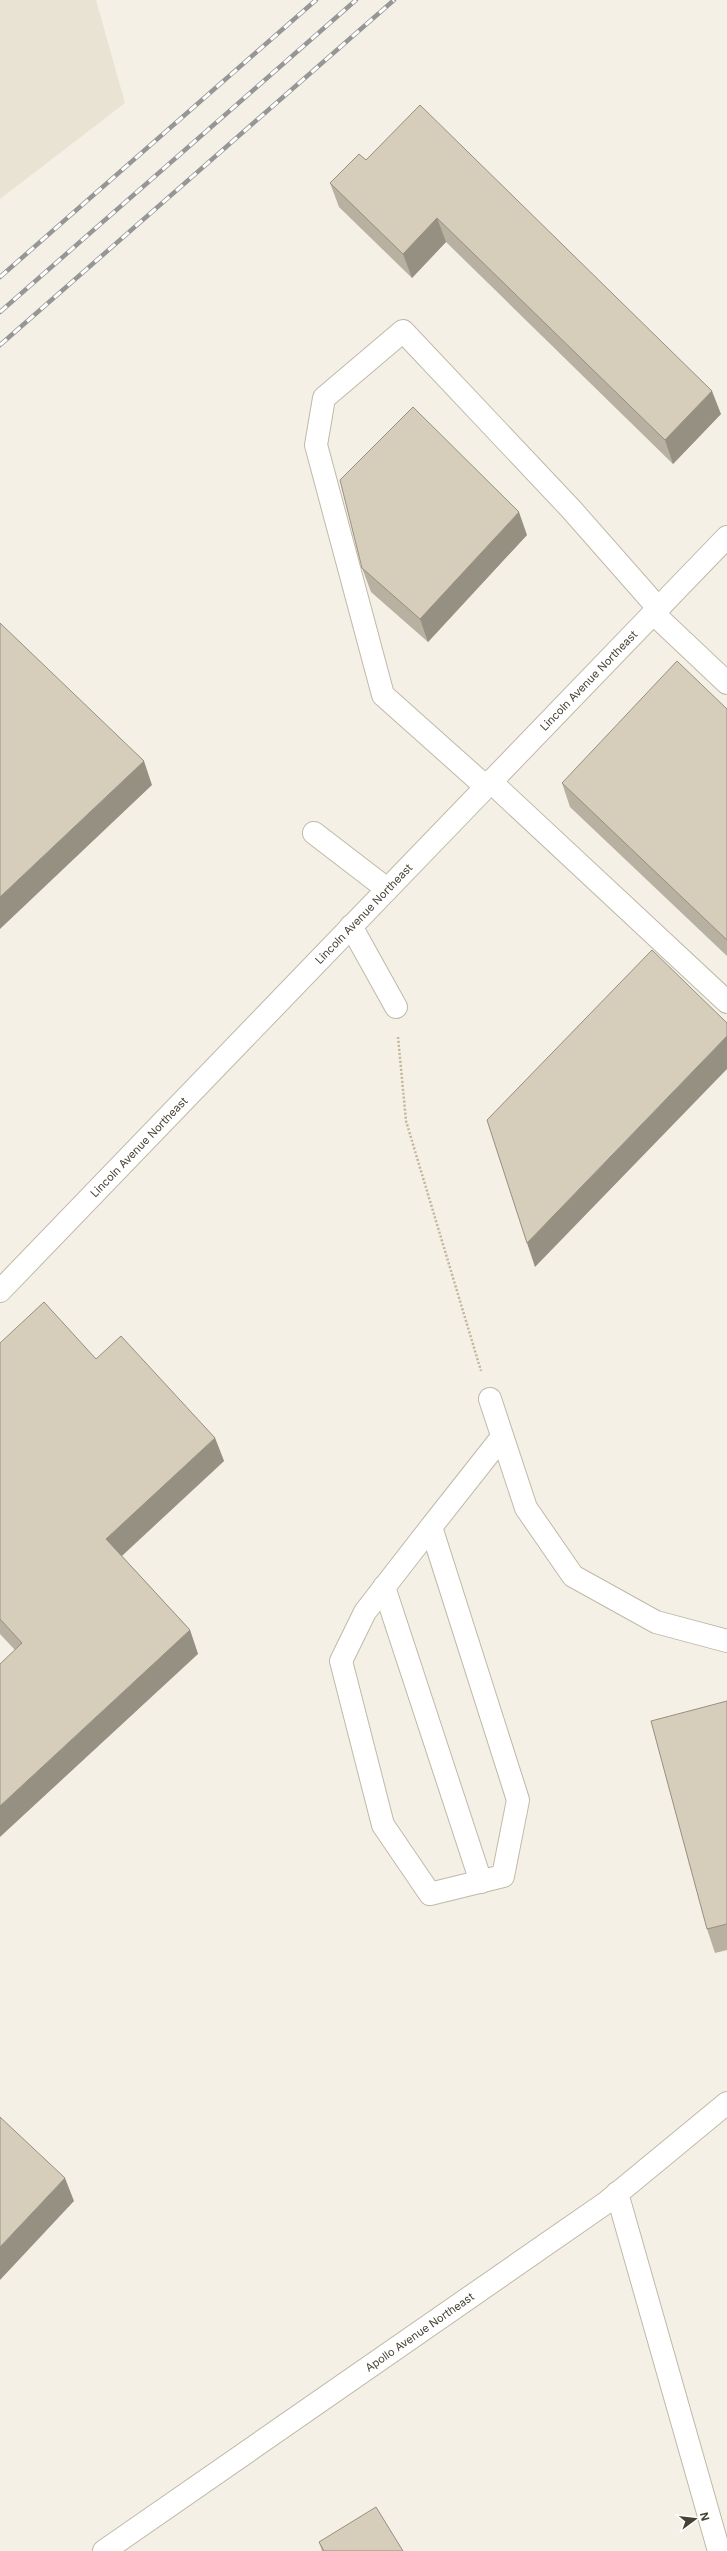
<svg xmlns="http://www.w3.org/2000/svg" width="727" height="2551" font-family="Inter,sans-serif">
	<style>
		.residential { fill: #e8e3d3 }
		.lines { fill: none; stroke-linecap: round; stroke-linejoin: round }
		.minor-casing { stroke: #c0b9a8; stroke-width: 24 }
		.path { stroke: #c2b698; stroke-width: 2.5; stroke-dasharray: 2 2; stroke-linecap: butt }
		.minor { stroke: #fff; stroke-width: 22 }
		.rail-casing { stroke: #969696; stroke-width: 4.5 }
		.rail { stroke: #fff; stroke-width: 3; stroke-dasharray: 9; stroke-linecap: butt }
		.wall { fill: #b8b0a0 }
		.shaded-wall { fill: #969082 }
		.building { fill: #d6cdba; stroke: #969082 }
		.labels { text-anchor: middle; stroke-width: 4; stroke-linejoin: round; paint-order: stroke }
		.street-label { font-size: 11px; fill: #474135; stroke: #fff }
	</style>
	<rect width="100%" height="100%" fill="#f4f0e6"/>
	<path class="residential" d="M0,0H96L125,103L0,199Z"/>
	<g class="lines">
		<defs>
			<g id="minor">
				<path d="M654,614L727,683"/>
				<path d="M490,781L727,1002"/>
				<path d="M485,786L383,695L316,445L324,398L403,331L571,509L659,609"/>
				<path d="M314,833L387,889"/>
				<path d="M351,926L396,1007"/>
				<path id="s1" d="M0,1291L727,537"/>
				<path d="M490,1399L526,1508L573,1576L656,1622L727,1641"/>
				<path d="M431,1527L365,1612L341,1661L383,1825L430,1894L503,1876L518,1800L431,1527L502,1437"/>
				<path d="M384,1587L481,1882"/>
				<path d="M617,2193L719,2551"/>
				<path id="s2" d="M104,2551L607,2202L727,2103"/>
			</g>
		</defs>
		<use href="#minor" class="minor-casing"/>
		<path class="path" d="M398,1037L406,1121L481,1371"/>
		<use href="#minor" class="minor"/>
		<defs>
			<path id="rail" d="M0,277L316,0
				M0,312L356,0
				M0,345L394,0"/>
		</defs>
		<use href="#rail" class="rail-casing"/>
		<use href="#rail" class="rail"/>
	</g>
	<path class="wall" d="M366,160L721,414L673,464L446,242L412,278L339,207L330,183Z
		M527,535L428,642L371,592L362,568Z
		M727,709V956L570,807L562,783Z
		M0,1343L96,1359L215,1438L224,1461L122,1556L190,1630L198,1654L15,1650L0,1634Z
		M727,1701V1950L715,1953L707,1929Z
		M319,2542L403,2551H322Z"/>
	<path class="shaded-wall" d="M437,218L446,242L412,278L403,254Z
		M712,391L721,414L673,464L665,440Z
		M519,512L527,535L428,642L420,619Z
		M144,761L152,785L0,929V897Z
		M727,1036V1069L535,1267L527,1243Z
		M215,1438L224,1461L115,1562L106,1539Z
		M190,1630L198,1654L0,1837V1806Z
		M65,2178L74,2201L0,2280V2247Z"/>
	<path class="building" d="M420,105L712,391L665,440L437,218L403,254L330,183L359,154L366,160Z
		M413,407L519,512L420,619L362,568L340,480Z
		M0,623L144,761L0,897Z
		M677,661L727,709V940L562,783Z
		M652,950L727,1023V1036L527,1243L487,1120Z
		M44,1302L96,1359L121,1336L215,1438L106,1539L190,1630L0,1806V1664L22,1643L0,1619V1343Z
		M727,1701V1924L707,1929L651,1721Z
		M0,2117L65,2178L0,2247Z
		M376,2507L403,2551H324L319,2542Z"/>
	<g class="labels">
		<g class="street-label">
			<text dy="4" stroke="none"><textPath href="#s1" startOffset="848">Lincoln Avenue Northeast</textPath></text>
			<text dy="4" stroke="none"><textPath href="#s1" startOffset="524">Lincoln Avenue Northeast</textPath></text>
			<text dy="4" stroke="none"><textPath href="#s1" startOffset="200">Lincoln Avenue Northeast</textPath></text>
			<text dy="4" stroke="none"><textPath href="#s2" startOffset="384">Apollo Avenue Northeast</textPath></text>
		</g>
	</g>
	<g transform="translate(695 2519) rotate(75)" stroke="#ffffff" stroke-width="3" paint-order="stroke">
	<path d="M0-3L7 15L0 10L-7 15Z" fill="#474135"/>
	<text y="-6" font-size="11" font-weight="bold" text-anchor="middle" fill="#474135">N</text>
	</g>
</svg>
